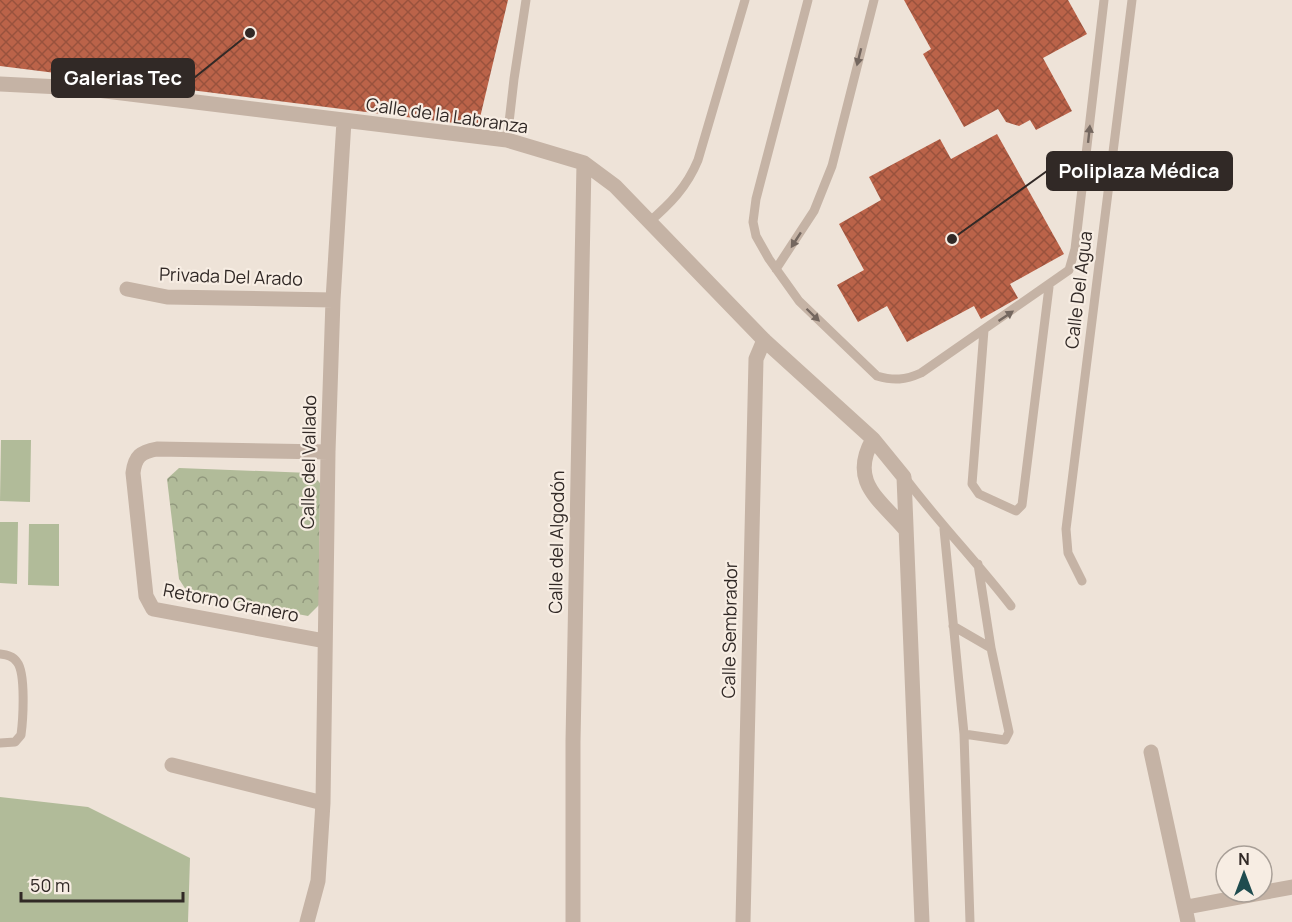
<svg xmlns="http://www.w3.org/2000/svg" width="1292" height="922" font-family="Manrope,sans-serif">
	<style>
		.park { fill: url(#park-crowns) }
		.garden { fill: #b1bb99 }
		.building { fill: url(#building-cross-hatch) }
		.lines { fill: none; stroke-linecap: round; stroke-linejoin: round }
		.lane { stroke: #c5b3a5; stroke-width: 9 }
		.street { stroke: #c5b3a5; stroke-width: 15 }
		.oneway { fill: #74675f }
		.labels { text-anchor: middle; stroke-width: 4.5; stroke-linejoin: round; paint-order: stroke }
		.street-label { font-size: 18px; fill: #312926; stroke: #f7ede3 }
		.leader { fill: none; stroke: #312926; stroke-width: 2 }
		.callout-dot { fill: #312926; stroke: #f7ede3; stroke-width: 2 }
		.callout { fill: #312926; stroke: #312926; stroke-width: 2 }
		.callout-label { font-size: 20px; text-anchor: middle; font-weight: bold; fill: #fff }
	</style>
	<defs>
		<pattern id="park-crowns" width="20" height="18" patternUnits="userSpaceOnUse" patternTransform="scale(1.5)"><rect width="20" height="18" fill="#b1bb99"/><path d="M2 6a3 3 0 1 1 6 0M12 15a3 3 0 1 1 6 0" fill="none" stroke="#91987d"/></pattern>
		<pattern id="building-cross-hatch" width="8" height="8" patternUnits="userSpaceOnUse" patternTransform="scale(1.5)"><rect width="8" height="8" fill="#bb6349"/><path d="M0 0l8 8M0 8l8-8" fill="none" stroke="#99523d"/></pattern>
	</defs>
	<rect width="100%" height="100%" fill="#eee3d8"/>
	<path class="park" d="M179,468L310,473L320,483L319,605L308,616L188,593L179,579L167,479Z"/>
	<path class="garden" d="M1,440H31L30,502L0,501Z
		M0,522H18L17,584L0,583Z
		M29,524H59V586L28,585Z
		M0,797L88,807L190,858L188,922H0Z"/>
	<path class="building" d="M0,0H508L478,126L0,66Z
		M904,0H1068L1087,34L1043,58L1072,111L1036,130L1030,120L1019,126L1006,122L998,109L964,127L923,54L931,49Z
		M997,134L1064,254L1010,284L1018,298L981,319L974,306L907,342L887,306L858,322L837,285L864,270L839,224L881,200L869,177L940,139L951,159Z"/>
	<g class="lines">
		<path class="lane" d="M808,0L756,199L753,222L756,236L769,259L799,301L877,376C894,381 905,380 921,373L1069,270L1075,249L1104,0
			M507,140L514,79L526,0
			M648,223C670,204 687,187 698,160L745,0
			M776,269L814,211L832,166L874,0
			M984,330L972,484L979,494L1016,511L1022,505L1049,287
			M906,479C939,523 977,562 1011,606
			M944,529L964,734L1005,740L1009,732L991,648L953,626
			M978,564L991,648
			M1082,581L1068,553L1066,529L1132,0
			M0,654C7,655 13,656 17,662C26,673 23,720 21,735L15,742L0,743
			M964,734L970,922"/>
		<path class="street" d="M0,84L81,88L507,140L584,163L615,186L764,340L873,439L904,477L922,922
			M127,289L167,297L333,300
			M873,439C849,481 878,498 905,529
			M325,641L153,609L146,596L133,473C135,456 141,452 157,449L328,452
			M1151,752L1188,922
			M172,765L323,803
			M1187,907L1292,887
			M307,922L318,881L323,803L328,452L333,300L344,121
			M573,922V742L584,163
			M743,922L756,359L764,340"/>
	</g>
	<defs><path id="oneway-solid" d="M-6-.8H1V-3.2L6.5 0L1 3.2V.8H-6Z" transform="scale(1.5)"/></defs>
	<g class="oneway">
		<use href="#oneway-solid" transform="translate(859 57) rotate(104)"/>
		<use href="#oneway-solid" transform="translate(1089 134) rotate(-84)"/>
		<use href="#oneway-solid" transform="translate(796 240) rotate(123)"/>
		<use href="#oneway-solid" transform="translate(813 315) rotate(44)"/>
		<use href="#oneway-solid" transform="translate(1006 316) rotate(-34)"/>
	</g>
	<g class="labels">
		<g class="street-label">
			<text transform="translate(447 116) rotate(8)" y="6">Calle de la Labranza</text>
			<text transform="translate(231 277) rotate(2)" y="6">Privada Del Arado</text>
			<text transform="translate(1079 290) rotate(-83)" y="6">Calle Del Agua</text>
			<text transform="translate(309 462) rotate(-89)" y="6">Calle del Vallado</text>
			<text transform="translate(557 542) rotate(-89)" y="6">Calle del Algodón</text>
			<text transform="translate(231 603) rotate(11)" y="6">Retorno Granero</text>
			<text transform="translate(730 630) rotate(-89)" y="6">Calle Sembrador</text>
		</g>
	</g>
	<path class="leader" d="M250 33L194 78M952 239L1047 171"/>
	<g class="callout-dot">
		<circle cx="250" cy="33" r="6"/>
		<circle cx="952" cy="239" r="6"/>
	</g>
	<g class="callout">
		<rect x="52" y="59" width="142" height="38" rx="6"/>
		<rect x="1047" y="152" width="185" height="38" rx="6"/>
	</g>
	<g class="callout-label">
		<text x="123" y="85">Galerias Tec</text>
		<text x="1139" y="178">Poliplaza Médica</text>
	</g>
	<g transform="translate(1244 874)"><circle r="28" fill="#f7ede3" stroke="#a89f97" stroke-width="1.5"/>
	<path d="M0-4.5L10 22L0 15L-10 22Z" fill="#1f4c4f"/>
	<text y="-9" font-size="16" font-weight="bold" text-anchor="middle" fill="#312926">N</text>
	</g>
	<path d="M21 892v9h162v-9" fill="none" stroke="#312926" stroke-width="3"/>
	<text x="30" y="892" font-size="18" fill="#312926" stroke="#f7ede3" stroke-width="4.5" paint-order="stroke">50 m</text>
</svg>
